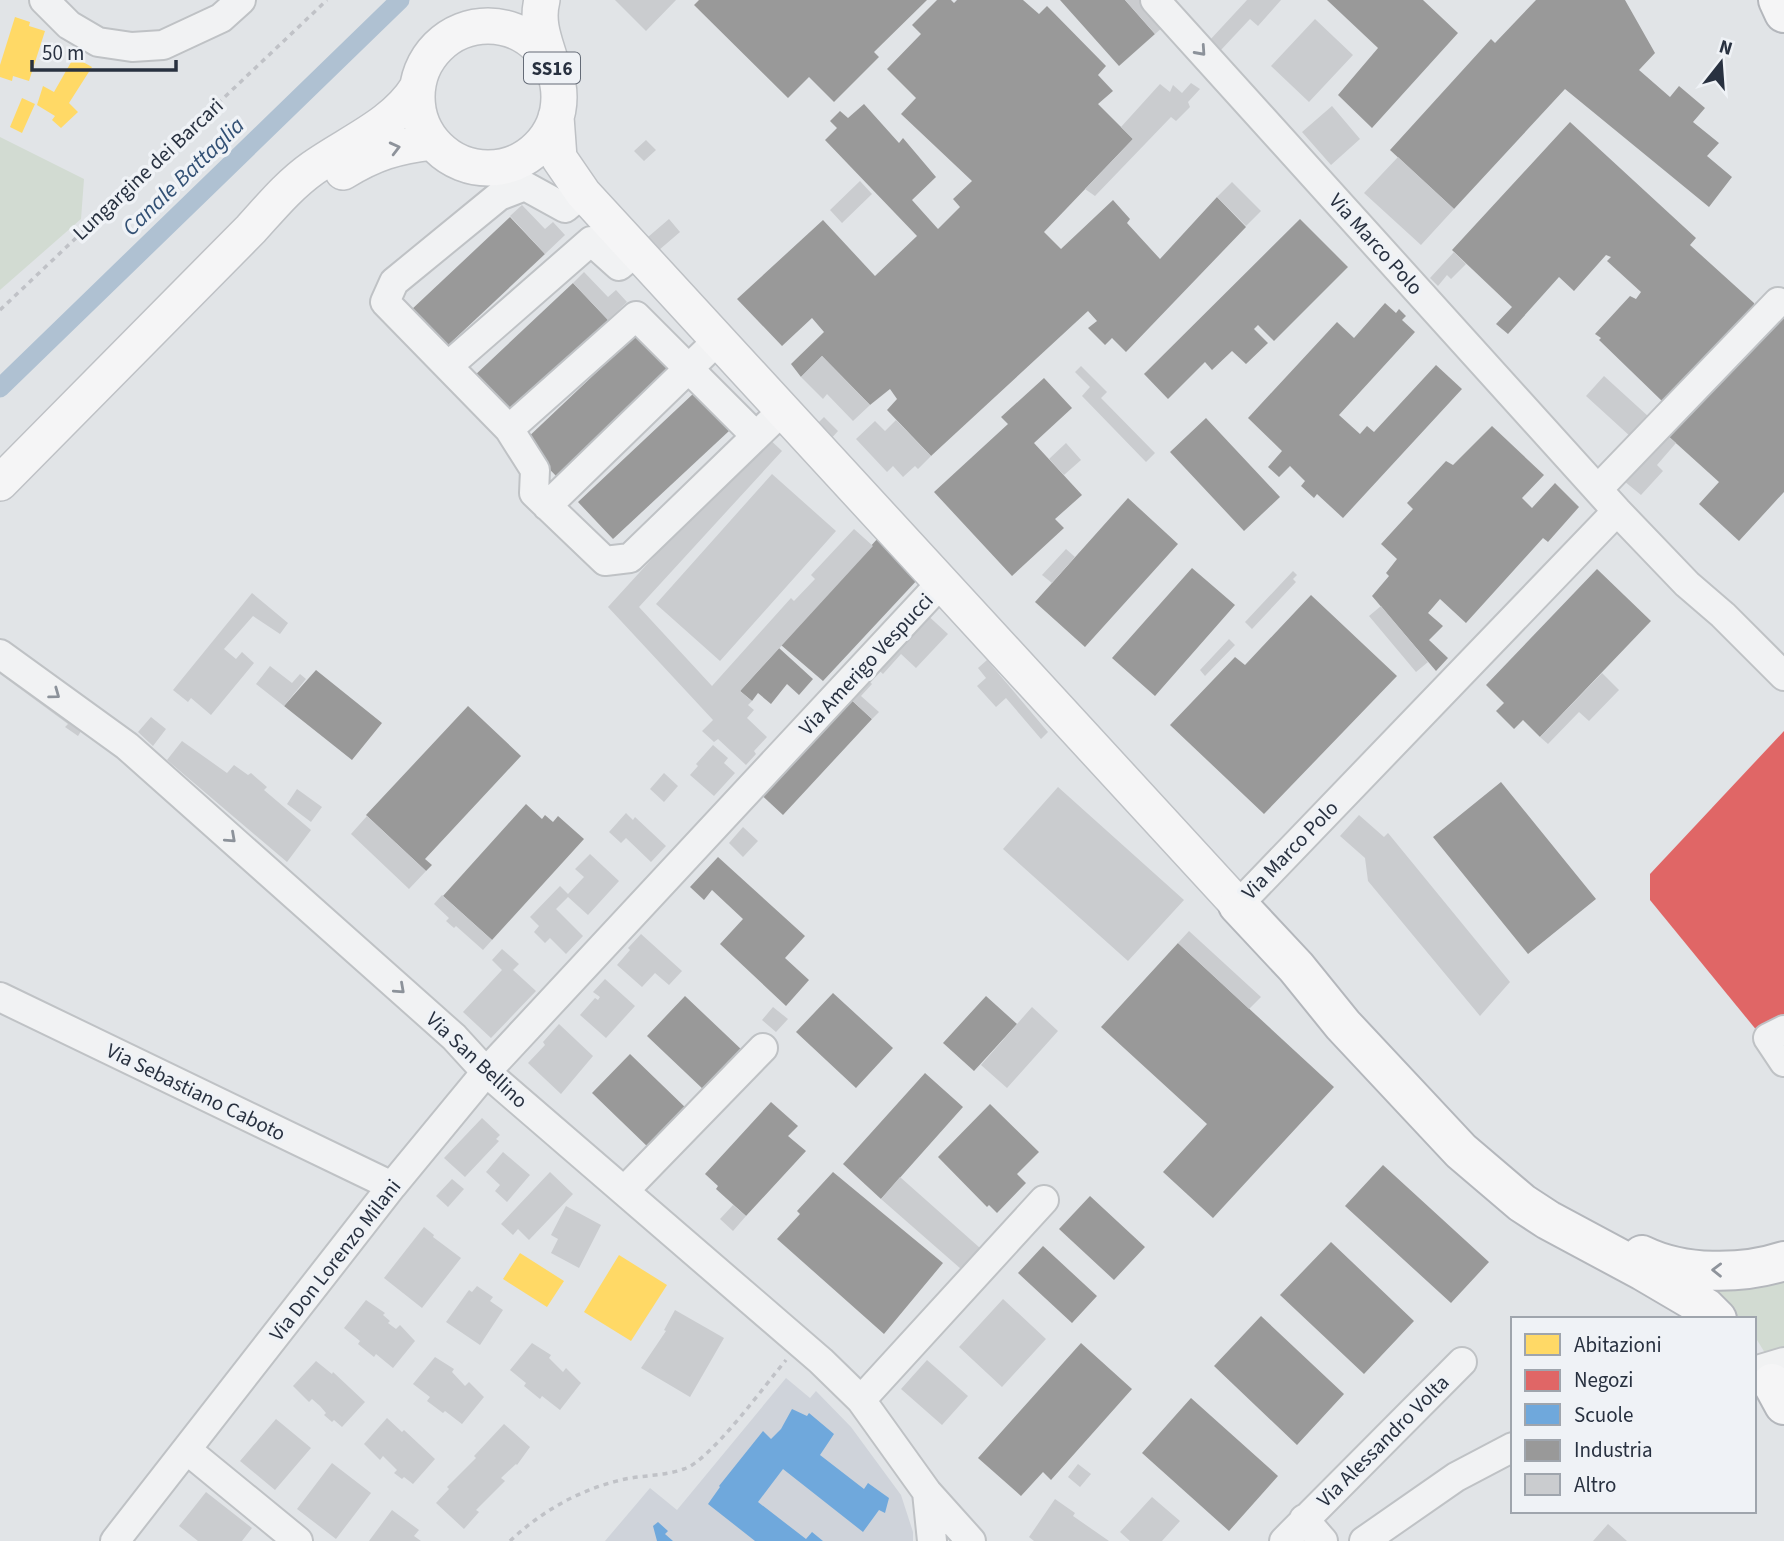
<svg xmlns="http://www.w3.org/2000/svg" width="1784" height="1541" font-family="'Source Sans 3',sans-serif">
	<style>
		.built { fill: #cfd3da }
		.green { fill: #d2dbd2 }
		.homes { fill: #ffd966 }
		.shops { fill: #e06666 }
		.schools { fill: #6fa8dc }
		.industry { fill: #999 }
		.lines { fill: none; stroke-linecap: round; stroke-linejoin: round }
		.canal { stroke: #afc1d2; stroke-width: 19 }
		.building { fill: #cacccf }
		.minor-casing { stroke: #bfc2c5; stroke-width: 32 }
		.major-casing { stroke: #bec1c5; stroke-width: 38 }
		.highway-casing { stroke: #b4b7bc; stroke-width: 42 }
		.path { stroke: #c0c2c7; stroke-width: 3.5; stroke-dasharray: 5 5; stroke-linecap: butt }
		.minor { stroke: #f1f2f3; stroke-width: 28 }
		.major { stroke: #f5f5f6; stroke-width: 35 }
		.highway { stroke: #f5f5f6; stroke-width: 38 }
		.oneway { stroke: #8c929a }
		.oneway2 { stroke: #8e939b }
		.labels { text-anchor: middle; stroke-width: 7; stroke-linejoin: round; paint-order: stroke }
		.shield { fill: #eff2f6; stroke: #646b77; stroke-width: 2 }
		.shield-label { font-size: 19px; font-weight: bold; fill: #283140 }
		.street-label { font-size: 21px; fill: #283140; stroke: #eff2f6 }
		.water-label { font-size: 23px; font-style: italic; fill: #325074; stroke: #eff2f6 }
	</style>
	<rect width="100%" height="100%" fill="#e1e4e7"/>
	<path class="built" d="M786,1378L810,1398L816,1391L851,1427L901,1495L913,1532V1541H605L650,1488L677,1510Z"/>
	<path class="green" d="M0,137L84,179L81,219L0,290Z
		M1784,1268V1384L1754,1335V1319H1731L1704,1277Z"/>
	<path class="homes" d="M15,17L30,22L29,26L45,31L29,81L13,76L12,81L0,77V65Z
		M74,57L92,67L69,103L78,112L61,128L52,120L55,116L37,105L43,86L54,92Z
		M22,98L35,104L22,133L10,127Z
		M520,1253L564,1281L547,1307L503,1279Z
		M619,1255L667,1285L631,1341L584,1312Z"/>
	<path class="shops" d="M1784,731V1020L1758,1032L1650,900V874Z"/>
	<path class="schools" d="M792,1409L807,1416L809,1413L834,1434L820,1455L864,1489L868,1483L889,1498L885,1513L879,1510L863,1532L783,1469L758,1502L806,1539L812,1532L823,1541H755L708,1504L720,1487L719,1486L763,1431L771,1439L781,1429Z
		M658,1522L668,1531L665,1534L673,1541H657L653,1526Z"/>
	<path class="industry" d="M699,0H927L874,52L879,57L834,102L809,77L788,98L694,5Z
		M937,0H951L954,3L957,0H1023L1039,14L1047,6L1106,66L1098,75L1113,91L1098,104L1133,139L1044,232L1061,249L1113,200L1130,219L1127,223L1160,259L1217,197L1246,227L1126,352L1112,338L1105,345L1088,328L1097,321L1088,311L931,456L887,410L897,399L890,389L870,405L822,356L801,377L791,364L824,332L812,318L782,346L737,299L823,220L875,276L917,236L825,140L837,128L830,121L840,111L848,118L864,104L899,143L903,138L936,177L912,200L938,229L960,207L953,199L972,181L901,114L916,98L887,69L921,34L912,25Z
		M1060,0H1125L1155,34L1119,66Z
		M1327,0H1423L1458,33L1372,128L1338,95L1378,48Z
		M1536,0H1625L1655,53L1639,70L1670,97L1679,86L1705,108L1693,122L1719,143L1707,156L1732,177L1709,207L1565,89L1454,209L1390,150L1491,39L1495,43Z
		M1570,122L1696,238L1690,245L1754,303V306L1665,401L1663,399L1662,401L1599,340L1601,338L1595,334L1630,296L1636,299L1641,292L1607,261L1611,257L1606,255L1574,291L1559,277L1508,334L1496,324L1512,307L1452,250Z
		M510,217L545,254L445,348L410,311Z
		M1300,219L1348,267L1274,341L1258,325L1254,329L1268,343L1246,364L1232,351L1212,370L1205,362L1168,399L1144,374Z
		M573,283L608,320L508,414L473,377Z
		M1385,303L1396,313L1399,309L1406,316L1402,320L1415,332L1339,415L1360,434L1367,426L1374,432L1436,365L1462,389L1343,518L1317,494L1314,498L1301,486L1305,481L1290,466L1279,477L1268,467L1282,451L1248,418L1337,322L1354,338Z
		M1784,309V492L1739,541L1699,504L1719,482L1667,435Z
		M638,333L674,371L559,479L523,442Z
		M1044,378L1072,408L1034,443L1082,495L1055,519L1064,528L1012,576L934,492L1008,424L1001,417Z
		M694,393L729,431L613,539L578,502Z
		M1206,418L1280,497L1244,531L1170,452Z
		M1492,426L1544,475L1522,498L1532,508L1555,483L1579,507L1548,542L1543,538L1466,623L1440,599L1428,613L1443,626L1429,640L1448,658L1436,671L1372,596L1389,576L1386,573L1397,559L1381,544L1413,509L1407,503L1446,461L1453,465Z
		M1128,498L1178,544L1085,647L1035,602Z
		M879,537L919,578L823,681L781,645Z
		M1192,568L1235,605L1155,696L1112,658Z
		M1597,569L1651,621L1540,737L1523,720L1514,729L1496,711L1504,703L1486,685Z
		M1311,595L1397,676L1264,814L1170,725L1235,657L1245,665Z
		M779,648L813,679L799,695L787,684L771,704L758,693L752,701L740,691Z
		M316,670L382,723L352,760L284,706Z
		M846,695L872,719L783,815L757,791Z
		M468,706L521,756L425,859L432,865L426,871L366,815Z
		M1501,782L1596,899L1528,954L1433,837Z
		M526,804L542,819L545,815L553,822L558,816L584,839L492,940L443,896Z
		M718,857L805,936L785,958L809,980L786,1006L720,944L743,919L712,890L704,900L690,887Z
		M1178,943L1334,1087L1213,1218L1163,1172L1207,1124L1101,1027Z
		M833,993L893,1048L856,1088L796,1032Z
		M685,996L743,1051L705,1091L647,1036Z
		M986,996L1017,1024L974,1071L943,1043Z
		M630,1054L689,1111L651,1150L592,1093Z
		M925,1073L963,1107L881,1199L843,1164Z
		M771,1102L798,1126L788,1136L806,1151L746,1216L716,1189L718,1186L705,1174Z
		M990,1104L1039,1152L1017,1174L1026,1183L997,1213L989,1205L987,1207L938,1157Z
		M1383,1165L1489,1262L1451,1303L1345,1206Z
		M833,1172L943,1263L884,1334L777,1239L800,1214L797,1211Z
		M1090,1196L1145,1247L1114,1280L1059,1229Z
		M1331,1242L1414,1321L1364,1374L1280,1295Z
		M1043,1246L1097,1296L1072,1323L1018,1273Z
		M1261,1316L1344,1394L1297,1445L1214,1366Z
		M1081,1343L1132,1389L1051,1480L1043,1472L1021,1496L978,1458Z
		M1191,1398L1278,1476L1229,1531L1142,1453Z"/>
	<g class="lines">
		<path class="canal" d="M0,388L400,0"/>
	</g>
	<path class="building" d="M615,0H676L646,31Z
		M1125,0H1139L1163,27L1155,34Z
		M1247,0H1281L1258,26L1250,19L1220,51L1209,41Z
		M1315,19L1353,55L1309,102L1271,66Z
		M1191,83L1200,89L1188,102L1190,107L1176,121L1171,117L1095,196L1085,189L1133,139L1121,127L1160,84L1170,92L1173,85L1182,93Z
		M1332,106L1360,139L1331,165L1302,132Z
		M646,140L656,150L644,161L634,151Z
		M1398,157L1454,209L1421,245L1364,193Z
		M860,181L872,194L842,223L830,210Z
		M1232,182L1261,211L1246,226L1217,197Z
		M522,205L545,229L553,222L565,235L545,254L510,216Z
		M669,219L680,232L659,250L648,237Z
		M1454,252L1466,264L1451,279L1447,275L1438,286L1430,278Z
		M584,272L608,297L616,290L627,302L608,320L573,283Z
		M822,356L870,405L853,421L827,394L823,399L801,377Z
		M1081,366L1107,392L1101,398L1155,453L1146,462L1082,396L1090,387L1075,372Z
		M1604,376L1649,417L1631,437L1586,396Z
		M824,417L838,431L830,440L816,425Z
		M896,420L931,456L918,469L915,466L903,477L893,466L887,472L856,439L875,421L885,431Z
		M765,435L782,451L639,607L712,686L791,598L794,601L815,579L811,575L854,529L873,546L740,691L752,701L748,705L754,710L747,718L767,737L754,751L756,754L746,765L718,739L714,742L702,731L713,720L608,607Z
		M1667,435L1676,443L1657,465L1663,471L1641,495L1624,481Z
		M1066,443L1081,460L1064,475L1049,459Z
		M772,474L836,531L720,661L656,604Z
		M1066,549L1075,557L1052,583L1042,575Z
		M1293,571L1297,575L1293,579L1296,582L1252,629L1245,622Z
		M252,593L288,623L280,634L253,616L224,649L236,659L242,652L254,663L211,715L191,698L188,702L173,690Z
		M1381,606L1428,662L1416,672L1369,616Z
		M924,612L948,634L916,668L901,654L883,674L874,666Z
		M1229,639L1235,645L1205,676L1200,670Z
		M0,657L86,723L78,736L65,727L68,724L0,674Z
		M987,660L1048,732L1041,739L1006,698L996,707L977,686L986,678L978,668Z
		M270,666L292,683L300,674L306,679L284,706L256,684Z
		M1602,673L1619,690L1589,721L1579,712L1548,744L1540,737Z
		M864,676L872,684L861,696L879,712L872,719L846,695Z
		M151,717L166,729L153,746L138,732Z
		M182,741L227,773L234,765L248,775L251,773L267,787L264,790L311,830L287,862L167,760Z
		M713,745L728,758L724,763L735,773L714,796L690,775L698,766L696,764Z
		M664,773L678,786L664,802L650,789Z
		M1058,787L1184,900L1128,961L1003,849Z
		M297,789L322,807L311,822L287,804Z
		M626,813L633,820L635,817L666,846L651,862L626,838L621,843L609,832Z
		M1359,815L1384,837L1388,833L1510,982L1480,1016L1368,881L1365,858L1340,836Z
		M367,816L426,871L409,889L351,834Z
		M743,827L758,841L743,857L729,843Z
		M590,854L619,881L588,915L568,897L556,909L583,936L566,954L550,938L545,943L534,932L539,926L530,917L560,886L568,894L584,877L575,869Z
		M442,895L492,940L483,950L456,926L454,928L446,921L449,918L434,904Z
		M1189,931L1261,997L1249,1009L1178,943Z
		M641,934L682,971L669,985L655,973L642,987L617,965L630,950L628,948Z
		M502,949L519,964L513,970L536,991L491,1038L463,1012L502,970L492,960Z
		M605,979L635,1006L606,1038L580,1015L595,998L598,1000L600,997L593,992Z
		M773,1007L788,1019L776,1032L762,1020Z
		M1032,1007L1058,1031L1007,1088L981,1065Z
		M559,1024L593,1056L561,1094L528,1063L545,1045L543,1042Z
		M482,1118L500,1135L496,1139L499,1141L465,1177L444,1158Z
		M503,1152L530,1175L507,1202L495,1191L500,1185L486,1172Z
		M550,1172L573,1194L529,1240L518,1229L513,1235L501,1224Z
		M900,1177L980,1248L961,1269L881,1199Z
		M452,1179L464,1189L448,1207L436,1196Z
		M733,1205L746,1216L733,1231L720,1219Z
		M566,1206L601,1225L579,1268L551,1253L558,1239L551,1235Z
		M424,1227L434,1235L433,1237L461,1258L422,1308L384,1278Z
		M477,1286L493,1297L490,1301L503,1310L480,1345L446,1322L469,1290L472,1292Z
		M1003,1299L1046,1339L1002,1387L959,1347Z
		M366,1300L385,1313L383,1315L390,1321L388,1323L396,1329L400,1325L415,1341L393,1368L376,1354L374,1357L358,1344L360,1341L344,1328Z
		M675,1310L724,1338L690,1397L641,1368L666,1331L664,1330Z
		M532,1343L551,1355L549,1358L563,1372L566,1368L581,1383L560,1410L542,1396L540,1399L524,1386L526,1383L510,1370Z
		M435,1357L454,1369L452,1372L465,1386L469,1382L484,1397L462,1424L445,1411L443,1413L427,1401L430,1397L413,1384Z
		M927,1360L968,1396L942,1425L901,1389Z
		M316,1361L332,1374L333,1372L365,1402L342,1427L334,1420L332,1422L324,1415L326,1413L320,1406L312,1399L309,1402L293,1386Z
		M387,1418L402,1432L404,1430L435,1459L413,1484L404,1477L402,1479L394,1473L397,1470L383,1456L380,1460L364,1444Z
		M276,1419L311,1448L275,1490L240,1461Z
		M504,1424L530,1447L517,1465L516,1464L501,1478L505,1481L476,1510L479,1512L464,1529L436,1503L449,1489L447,1487L476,1458L474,1456Z
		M332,1463L371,1493L336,1539L297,1509Z
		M1078,1464L1091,1474L1080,1487L1068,1477Z
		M206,1492L252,1528L242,1541H198L179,1526Z
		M1152,1497L1180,1521L1162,1541H1130L1120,1532Z
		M1055,1499L1075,1513L1073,1516L1109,1541H1034L1029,1537Z
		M392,1510L419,1530L414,1536L421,1541H369Z
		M1608,1524L1627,1541H1593Z"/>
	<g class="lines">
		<defs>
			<path id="minor" d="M44,0L69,25L98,42L132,47L163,45L221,18L241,0
				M1155,0L1617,511L1687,584L1723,615L1784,676
				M583,193L565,208L525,186L499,196L394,282L385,302L509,429L535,470L534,493L605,561L630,558L783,410
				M448,366L591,241L619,266L636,252
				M509,429L636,316L756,436
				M1598,489L1778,302
				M547,506L718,340
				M0,654L127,746L454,1037L486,1072L821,1361L861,1400L927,1492L971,1541
				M1238,905L1617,511
				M0,997L392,1186
				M1784,1030L1768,1038L1784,1062
				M625,1190L763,1048
				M1754,1371L1784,1362
				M861,1400L1044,1200
				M187,1450L298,1541
				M927,1492L932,1541
				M1304,1519L1323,1541
				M115,1541L392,1186L486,1072L942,582
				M1284,1541L1462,1362
				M1364,1541L1456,1477L1513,1447"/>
			<path id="major" d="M542,0C536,23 545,42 551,63
				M417 97a71 71 0 1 1 142 0a71 71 0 1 1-142 0Z
				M556,117L559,158L583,193L1238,905
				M343,172C374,153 396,146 433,142
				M0,483L251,229C271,207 289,185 313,168C348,143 394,125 417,88"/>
			<path id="highway" d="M1778,0L1784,13
				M1238,905L1296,967L1343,1025L1461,1151L1522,1203L1548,1220L1643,1271L1706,1308L1717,1319
				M1642,1255C1683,1275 1741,1275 1784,1261
				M1772,1383L1784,1405"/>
		</defs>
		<use href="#minor" class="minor-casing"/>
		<use href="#major" class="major-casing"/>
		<use href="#highway" class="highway-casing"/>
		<path class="path" d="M0,310L327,0
			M510,1541C542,1511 579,1490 621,1480C642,1475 665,1476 684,1469C711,1460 765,1385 786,1360"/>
		<use href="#minor" class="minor"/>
		<use href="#major" class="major"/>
		<use href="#highway" class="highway"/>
	</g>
	<defs><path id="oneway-chevron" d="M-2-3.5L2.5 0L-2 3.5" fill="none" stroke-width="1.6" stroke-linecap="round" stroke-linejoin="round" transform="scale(1.75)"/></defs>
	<g class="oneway">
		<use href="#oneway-chevron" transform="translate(1201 51) rotate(48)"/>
		<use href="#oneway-chevron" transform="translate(55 694) rotate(36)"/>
		<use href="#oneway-chevron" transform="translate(231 838) rotate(42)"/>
		<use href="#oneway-chevron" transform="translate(400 989) rotate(42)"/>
	</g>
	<g class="oneway2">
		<use href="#oneway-chevron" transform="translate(395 148) rotate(-14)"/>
		<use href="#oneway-chevron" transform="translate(1717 1270) rotate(-179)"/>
	</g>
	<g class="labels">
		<rect class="shield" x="524" y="52.5" width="56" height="31" rx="5"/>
		<g class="shield-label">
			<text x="552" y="75">SS16</text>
		</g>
		<g class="street-label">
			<text transform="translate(148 169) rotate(-43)" y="7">Lungargine dei Barcari</text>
			<text transform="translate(1376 244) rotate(48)" y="7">Via Marco Polo</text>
			<text transform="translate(866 664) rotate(-47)" y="7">Via Amerigo Vespucci</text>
			<text transform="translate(1290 850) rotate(-46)" y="7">Via Marco Polo</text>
			<text transform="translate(477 1060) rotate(43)" y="7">Via San Bellino</text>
			<text transform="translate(196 1092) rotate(26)" y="7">Via Sebastiano Caboto</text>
			<text transform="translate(335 1260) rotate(-52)" y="7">Via Don Lorenzo Milani</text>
			<text transform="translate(1383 1441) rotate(-45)" y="7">Via Alessandro Volta</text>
		</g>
		<g class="water-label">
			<text transform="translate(183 176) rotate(-44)" y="8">Canale Battaglia</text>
		</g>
	</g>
	<rect x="1511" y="1317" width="245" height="196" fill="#eff2f6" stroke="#9fa5ad" stroke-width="2"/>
	<rect x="1525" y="1334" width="35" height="21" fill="#ffd966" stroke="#9fa5ad" stroke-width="2"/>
	<text x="1574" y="1352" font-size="21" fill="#283140">Abitazioni</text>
	<rect x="1525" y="1370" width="35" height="21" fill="#e06666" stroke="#9fa5ad" stroke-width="2"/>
	<text x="1574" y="1387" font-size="21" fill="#283140">Negozi</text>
	<rect x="1525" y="1404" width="35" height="21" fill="#6fa8dc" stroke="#9fa5ad" stroke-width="2"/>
	<text x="1574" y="1422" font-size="21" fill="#283140">Scuole</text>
	<rect x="1525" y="1440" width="35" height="21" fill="#999999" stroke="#9fa5ad" stroke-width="2"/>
	<text x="1574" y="1457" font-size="21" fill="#283140">Industria</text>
	<rect x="1525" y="1474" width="35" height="21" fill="#cacccf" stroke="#9fa5ad" stroke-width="2"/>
	<text x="1574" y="1492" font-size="21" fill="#283140">Altro</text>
	<g transform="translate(1721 63) rotate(17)" stroke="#eff2f6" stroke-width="5" paint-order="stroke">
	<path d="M0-5L12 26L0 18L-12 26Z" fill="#283140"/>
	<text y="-10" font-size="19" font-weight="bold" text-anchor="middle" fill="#283140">N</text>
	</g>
	<path d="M32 60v10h144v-10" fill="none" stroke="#283140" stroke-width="3.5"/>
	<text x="42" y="60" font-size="21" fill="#283140" stroke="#eff2f6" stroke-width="5" paint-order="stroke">50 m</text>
</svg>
